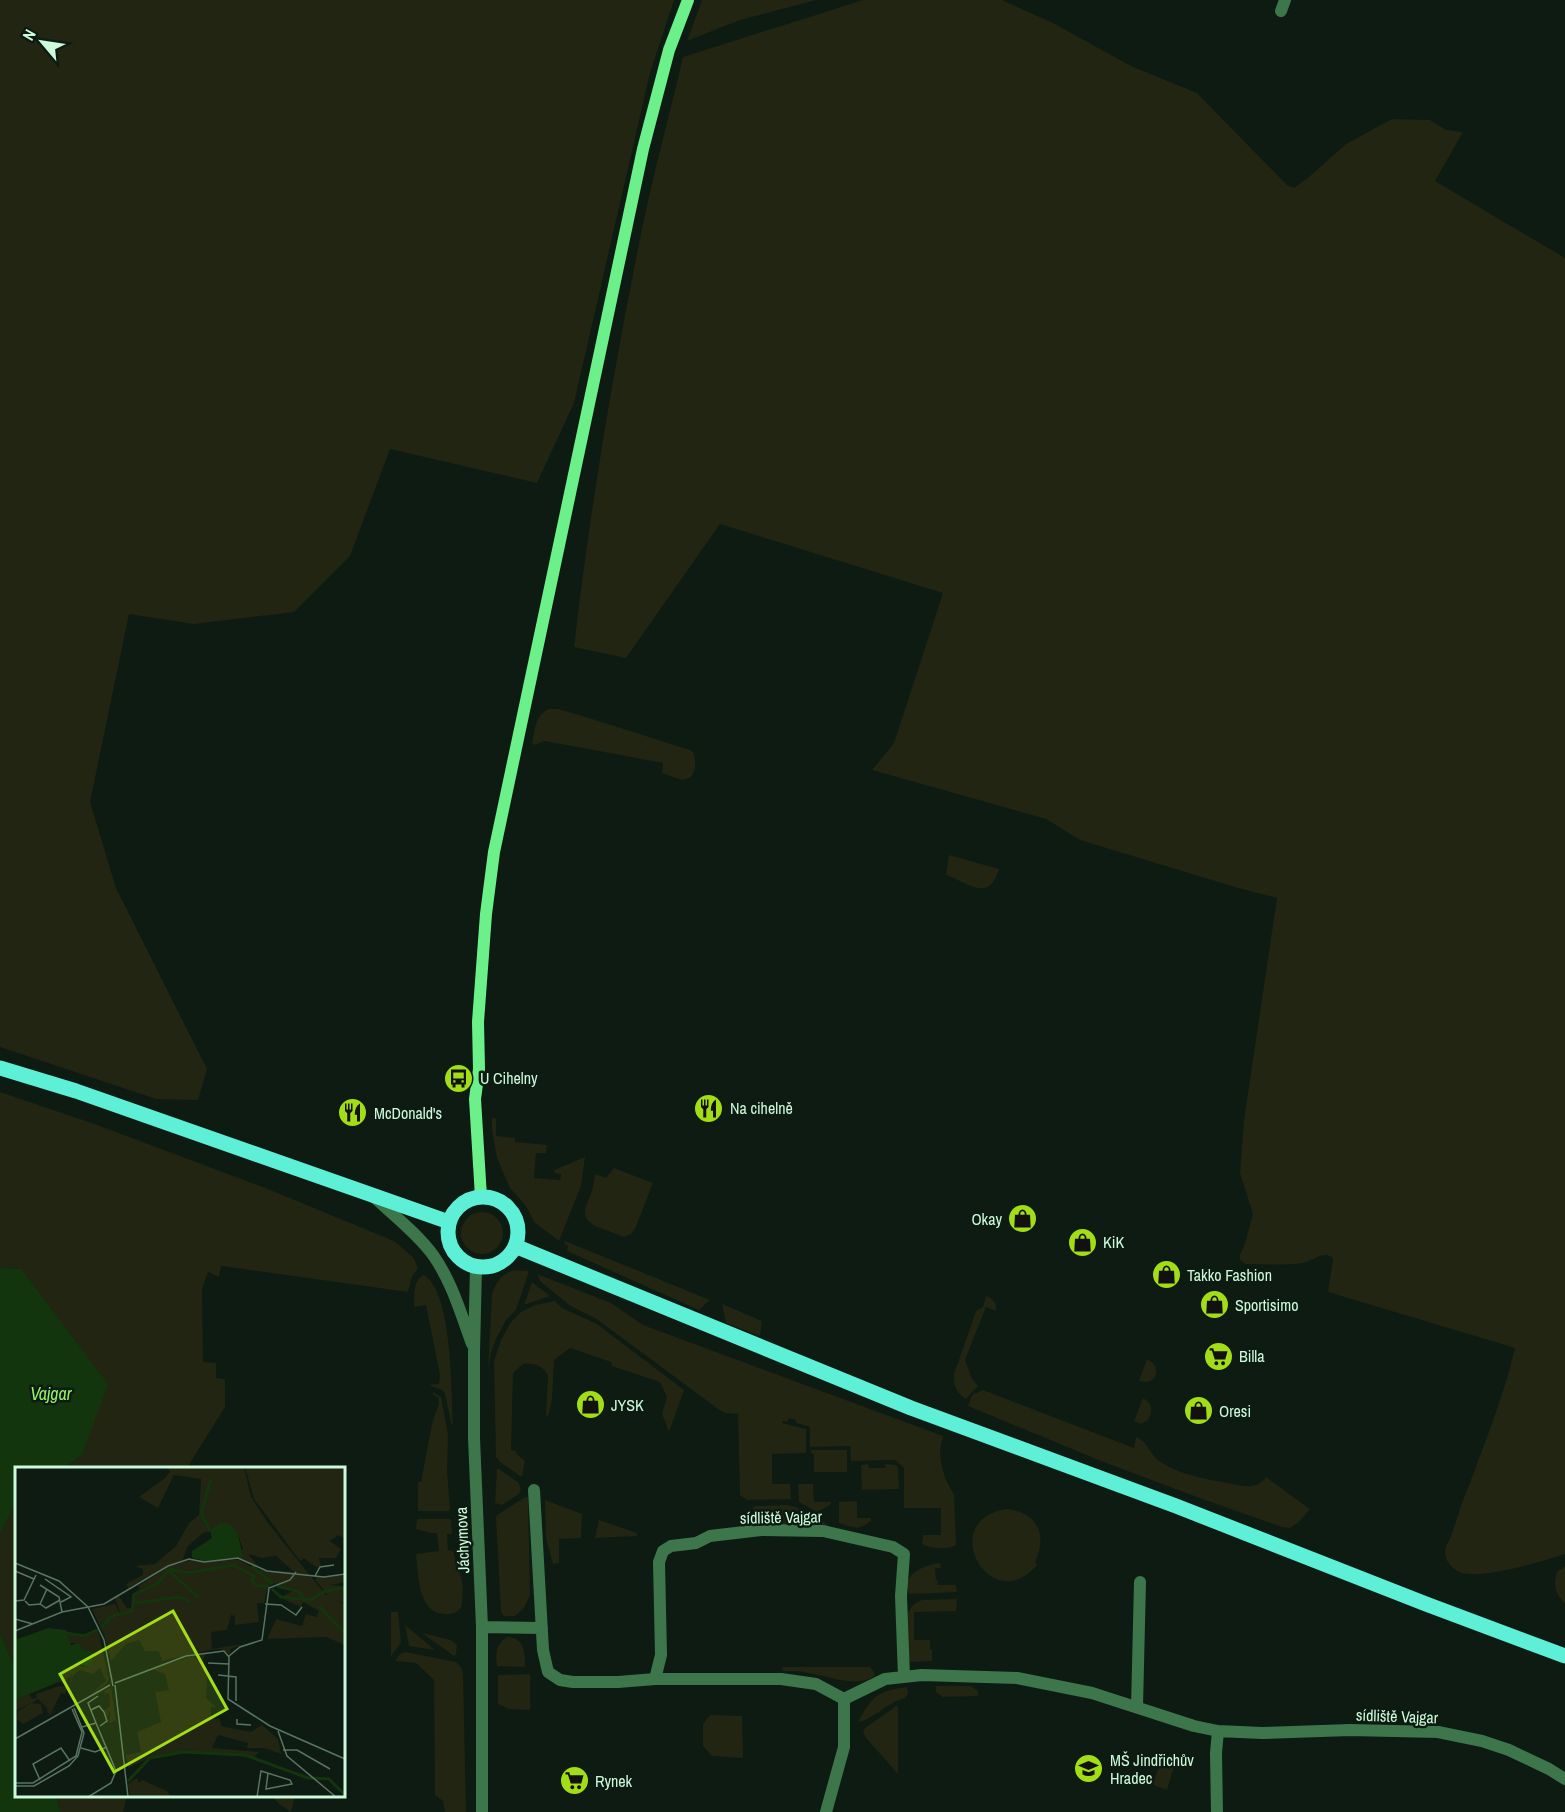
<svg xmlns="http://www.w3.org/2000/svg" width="1565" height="1812" font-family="'Archivo Narrow',sans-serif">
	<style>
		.green { fill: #212511 }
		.water { fill: #13350d }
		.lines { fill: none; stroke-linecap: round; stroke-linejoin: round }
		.street { stroke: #3c764a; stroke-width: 12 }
		.secondary { stroke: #6cf18a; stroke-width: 12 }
		.primary { stroke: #5ef0d6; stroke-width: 15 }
		.labels { text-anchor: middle; stroke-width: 5; stroke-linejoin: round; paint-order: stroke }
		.poi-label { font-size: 16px; fill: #ccfada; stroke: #0d1b12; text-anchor: start }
		.street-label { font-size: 16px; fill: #ccfada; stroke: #0d1b12 }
		.water-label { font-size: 18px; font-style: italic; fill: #94f064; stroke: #0d1b12 }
		.inset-river { fill: none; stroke: #13350d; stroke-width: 3 }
		.inset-road { fill: none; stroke: #597462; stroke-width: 1.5 }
		.view { fill: #a2dd15; fill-opacity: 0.15; stroke: #a2dd15; stroke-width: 3 }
		.inset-edge { fill: none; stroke: #ccfada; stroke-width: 3 }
	</style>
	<rect width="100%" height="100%" fill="#0d1b12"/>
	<path class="green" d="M0,0H674L650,73L574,403L537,483L390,449L350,556L294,612L194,624L129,614L90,802L116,888L207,1069L198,1100L156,1099L0,1047Z
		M702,0H816L740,20L687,41Z
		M863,0H1002L1053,23L1131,66L1197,93L1287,185L1294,188L1309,177L1346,144L1392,119L1430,120L1446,130L1463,132L1435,181L1565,258V1554C1543,1561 1476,1582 1457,1571C1451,1567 1445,1560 1445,1553C1445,1546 1449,1541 1451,1536C1457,1520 1461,1503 1468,1488C1485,1442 1504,1395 1515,1348L1328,1292L1333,1259C1326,1249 1313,1261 1303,1263C1285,1266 1264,1264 1245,1264L1240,1260V1255L1245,1243L1253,1214L1240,1173L1244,1120L1277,898L1238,888L1080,840L1046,819L872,770L894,743L943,593L720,524L626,658L574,647C590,509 613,371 641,234C653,175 669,116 683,57Z
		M549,709H558L586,717L690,750L693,752C696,761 697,770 690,778L682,780L662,773L663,763L545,741L534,745L532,743C535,730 535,715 549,709Z
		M949,855L999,869C989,904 967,882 946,875Z
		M0,1092L92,1123L263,1187L394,1241L413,1257L418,1268L412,1277L408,1292L221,1266L219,1277L208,1272L202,1289L203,1362L216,1363V1378L224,1379L225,1380V1407L187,1468H64L82,1455L21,1269L0,1268Z
		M493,1117L496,1119V1136L515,1138V1142L547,1145L546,1153H536L534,1178L560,1180L561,1174L555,1173L554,1170L585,1157L581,1186L559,1241L534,1222L526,1206L510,1188L497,1158L492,1130V1119Z
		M614,1168L653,1183L635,1229L631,1234L624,1237L595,1226C577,1215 588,1205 592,1190C594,1185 594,1179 595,1174L606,1178Z
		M461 1233a21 21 0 1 1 42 0a21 21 0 1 1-42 0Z
		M565,1241L710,1300L699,1310L567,1251L568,1246L564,1244Z
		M514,1270L529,1271L516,1310L506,1320L496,1339L491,1352L488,1372L492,1294C496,1282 502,1274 514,1270Z
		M537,1274L611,1303L643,1325L943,1436L940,1449L941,1462L945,1478L954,1495L956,1545C947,1550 931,1549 922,1544L923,1535H941V1508H904V1468L895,1460L851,1461L850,1446L810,1447V1427L796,1423V1420L789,1418L787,1422L783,1421L782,1423L806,1429V1453L772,1454V1484H790L791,1499L747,1500L740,1495L738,1414L725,1413L718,1409L598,1320L569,1305L540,1281Z
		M424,1275C453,1293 451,1393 453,1425L451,1423L445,1394L442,1390L428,1385L439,1384L440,1375L426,1305L414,1307C415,1296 412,1280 424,1275Z
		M532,1282L550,1296L524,1305Z
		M986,1296C993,1298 997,1303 996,1311L986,1307L965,1360L972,1379L978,1386L966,1399C956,1393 953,1385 954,1374L976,1311L983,1307Z
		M555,1301L562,1308L597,1324L684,1390L669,1432L662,1414L667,1397L660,1382L612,1366L611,1362L570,1348L554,1360L552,1400L548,1416L546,1415L548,1376C543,1365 534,1363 523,1364L513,1373L511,1450L516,1451L517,1454L525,1461L522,1476H520L500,1462L496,1457L494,1361L501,1340L511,1322L521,1312L535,1305Z
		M722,1304L762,1321L760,1336L726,1323Z
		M1147,1359C1163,1366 1157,1387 1139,1381Z
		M983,1390L1134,1448L1136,1437C1149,1442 1150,1456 1162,1463C1182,1475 1205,1479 1228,1483C1234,1484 1240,1486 1246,1486C1254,1487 1261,1484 1266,1477L1310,1509L1299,1522L1290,1528L1282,1527L1205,1500L1101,1461L968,1406L972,1395Z
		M433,1392L441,1397L448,1435L447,1470L450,1509L449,1511H418V1482H421L432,1424L439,1403L438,1397L433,1395Z
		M1143,1398C1153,1404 1153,1411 1148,1420L1141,1424L1134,1421Z
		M811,1450H847V1472H814V1454L811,1453Z
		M868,1464L869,1468H886L885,1464L896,1465L898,1468L899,1489L862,1490L861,1465Z
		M497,1469H499L518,1482L521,1488L519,1494L502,1505L495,1503Z
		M798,1484H813L814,1502H831L830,1505L817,1512L799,1502Z
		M525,1497H528L530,1595L524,1608L515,1616H504L501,1612L496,1518L497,1515Z
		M545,1500L582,1514L581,1538L559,1539V1563L553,1564L546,1539Z
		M857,1501V1518H871V1521C858,1531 854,1528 839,1523V1502Z
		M16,1504V1670L0,1632V1534L14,1506Z
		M786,1505C801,1507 814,1516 827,1524L830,1527L753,1526V1507L756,1506Z
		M1007,1509C1038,1513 1048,1535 1035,1562L1037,1565C990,1620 935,1519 1007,1509Z
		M417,1519H450L451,1520L452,1534H447L448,1550L453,1551C455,1559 458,1566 460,1574C464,1584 463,1597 461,1608C456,1613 451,1615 444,1614C418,1613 418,1573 416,1554L439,1551L437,1533H431L416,1529Z
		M599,1520L637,1533V1536L595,1538Z
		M940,1563L941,1568H935L936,1580L938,1581L937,1585H956L957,1592L910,1594C899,1575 926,1564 940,1563Z
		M1565,1566V1604C1555,1593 1553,1586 1557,1572Z
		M957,1599L956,1611L914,1612V1640H930V1649L932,1650V1661L910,1662L909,1659L908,1613C911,1607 915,1602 922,1600Z
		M391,1612H398L401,1643L391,1656Z
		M405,1625L435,1650L409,1646Z
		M422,1633L451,1640L457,1645L456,1654L454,1656Z
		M507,1637C525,1637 525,1654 525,1667L497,1666C495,1654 496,1644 507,1637Z
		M405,1652L456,1662L461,1667L463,1674L466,1812H445L443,1801L435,1795L434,1680L416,1663L395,1661L400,1654Z
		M782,1667H870L874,1672L875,1675C859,1690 826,1675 808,1673C800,1671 791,1671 783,1671Z
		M530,1674V1710L509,1709L498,1704V1675Z
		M936,1686H971L978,1691V1696L943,1697L936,1692Z
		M907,1687L908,1694L905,1698C888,1702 871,1721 858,1722C872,1696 877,1691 907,1687Z
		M896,1706L898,1707V1774L866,1738L863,1731L865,1728Z
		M710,1715L742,1716L743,1758L712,1756L703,1746V1724Z
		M1160,1763L1174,1767L1167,1790L1153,1785Z
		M56,1796H127L123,1812H60Z
		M272,1796L295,1797L291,1812L279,1804Z"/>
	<path class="water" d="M0,1268L21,1269L108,1384L82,1455L64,1468H16V1504L14,1506L0,1534Z
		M0,1632L16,1670V1796H56L60,1812H0Z"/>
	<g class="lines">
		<path class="street" d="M1281,11L1285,0
			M374,1197C393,1215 417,1233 433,1255C452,1282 461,1314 472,1344
			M476,1267L474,1352V1438L482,1627V1812
			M534,1490L543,1650L548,1672L560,1680L573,1682H618L655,1679H781L816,1684L844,1699V1747L826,1812
			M482,1627L542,1628
			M655,1679L661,1655L659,1562L663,1551L671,1546L696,1543L710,1536L761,1530L823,1531L893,1547L904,1554L901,1596L904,1677
			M844,1699L885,1679L922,1675L1017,1678L1092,1693L1194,1726L1218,1731L1262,1733L1350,1730L1438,1732L1482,1741L1509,1750L1549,1769L1565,1779
			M1137,1707L1140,1582
			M1217,1812L1216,1753L1218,1731"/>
		<path class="secondary" d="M481,1197L475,1099L479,1069L478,1022L486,914L494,852L643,149L669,50L688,0"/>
		<path class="primary" d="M0,1068L76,1091L449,1222
			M448 1232a35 35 0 1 1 70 0a35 35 0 1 1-70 0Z
			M515,1246L911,1408L1176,1506L1426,1604L1565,1656"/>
	</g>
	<defs>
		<symbol id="bus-disc" viewBox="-11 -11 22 22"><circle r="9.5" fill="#a2dd15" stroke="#0d1b12"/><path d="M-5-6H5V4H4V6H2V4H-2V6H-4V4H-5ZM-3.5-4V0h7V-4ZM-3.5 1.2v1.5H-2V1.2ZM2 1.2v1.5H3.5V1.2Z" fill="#111"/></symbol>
		<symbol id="restaurant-disc" viewBox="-11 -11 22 22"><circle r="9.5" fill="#a2dd15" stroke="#0d1b12"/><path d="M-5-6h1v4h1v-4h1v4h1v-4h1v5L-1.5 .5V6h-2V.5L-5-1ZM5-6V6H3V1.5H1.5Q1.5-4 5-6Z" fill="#111"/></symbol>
		<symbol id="shop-disc" viewBox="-11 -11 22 22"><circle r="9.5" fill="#a2dd15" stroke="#0d1b12"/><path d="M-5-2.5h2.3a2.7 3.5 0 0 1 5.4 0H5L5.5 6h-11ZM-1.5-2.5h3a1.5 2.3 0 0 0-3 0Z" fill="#111"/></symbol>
		<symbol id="supermarket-disc" viewBox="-11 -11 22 22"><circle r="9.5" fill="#a2dd15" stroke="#0d1b12"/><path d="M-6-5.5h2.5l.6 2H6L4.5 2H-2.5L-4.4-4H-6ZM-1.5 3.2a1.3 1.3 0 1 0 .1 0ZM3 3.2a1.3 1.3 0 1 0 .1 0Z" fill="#111"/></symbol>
		<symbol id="school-disc" viewBox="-11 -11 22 22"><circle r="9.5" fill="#a2dd15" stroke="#0d1b12"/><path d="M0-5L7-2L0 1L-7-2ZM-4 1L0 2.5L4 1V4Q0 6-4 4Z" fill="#111"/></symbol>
	</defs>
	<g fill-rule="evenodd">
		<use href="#bus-disc" x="442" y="1062" width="33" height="33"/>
		<use href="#restaurant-disc" x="692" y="1092" width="33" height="33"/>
		<use href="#restaurant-disc" x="336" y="1096" width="33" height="33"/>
		<use href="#shop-disc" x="1006" y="1202" width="33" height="33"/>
		<use href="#shop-disc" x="1066" y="1226" width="33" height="33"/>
		<use href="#shop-disc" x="1150" y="1258" width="33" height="33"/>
		<use href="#shop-disc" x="1198" y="1288" width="33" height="33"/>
		<use href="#supermarket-disc" x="1202" y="1340" width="33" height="33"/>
		<use href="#shop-disc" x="574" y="1388" width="33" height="33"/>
		<use href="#shop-disc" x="1182" y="1394" width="33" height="33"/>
		<use href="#school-disc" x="1072" y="1752" width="33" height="33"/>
		<use href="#supermarket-disc" x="558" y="1764" width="33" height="33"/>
	</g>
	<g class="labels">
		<g class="poi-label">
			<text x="480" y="1084">U Cihelny</text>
			<text x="730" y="1114">Na cihelně</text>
			<text x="374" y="1119">McDonald's</text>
			<text x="1002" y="1225" text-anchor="end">Okay</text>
			<text x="1103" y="1248">KiK</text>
			<text x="1187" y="1281">Takko Fashion</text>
			<text x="1235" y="1311">Sportisimo</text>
			<text x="1239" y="1362">Billa</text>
			<text x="611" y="1411">JYSK</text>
			<text x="1219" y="1417">Oresi</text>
			<text x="1110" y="1766">MŠ Jindřichův<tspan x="1110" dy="18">Hradec</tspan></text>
			<text x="595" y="1787">Rynek</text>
		</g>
		<g class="street-label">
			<text transform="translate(781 1517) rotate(-1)" y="6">sídliště Vajgar</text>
			<text transform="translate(462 1540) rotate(-92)" y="6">Jáchymova</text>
			<text transform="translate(1397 1716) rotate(2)" y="6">sídliště Vajgar</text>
		</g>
		<g class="water-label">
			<text x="51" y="1400">Vajgar</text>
		</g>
	</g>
	<g transform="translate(15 1467)">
		<rect width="330" height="330" fill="#0d1b12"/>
		<path d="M152,0H229L236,30L253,56L310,127L330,138V178L311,170L252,172L261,152L287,159L291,147L301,150L304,144L288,135L286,140L270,133L268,129L281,122L258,116L252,123L249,136H242L244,155L220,158V149L216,148L212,163L196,165L197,182L228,177L215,182V187L207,182L195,183L147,194L144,184H130L124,173L111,177L96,194L89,168L77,142L100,137L106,148L100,131L103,128L112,141H117V127L125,122L123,119L155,99L176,93H224L242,103L279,105L261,89L247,91L233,87L244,100L220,90L228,82L223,68L200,63L188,66L172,80L168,93L152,99L113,121L111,117L128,108V102L119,99L140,97L161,79L174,56L184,48L186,12L159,8L143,41L124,30L150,11L155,5ZM230,0H330V72L323,68L315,74L326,82L321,91H304L306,99L301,100L289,91L285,94L239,32ZM330,108V115L315,118L330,119V137L314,130L301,114V110ZM83,162L94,213L90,218L74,228L91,214L85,201L78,207L65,203L58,208L54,224L57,208L64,202L50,214L41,216L59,197L70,200L71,184L63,176H54L52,165L69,169ZM191,187L188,194L193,205L191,231L201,240H196V251L205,252L206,259L236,265L247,258L263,272L266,287L249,281H232L233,276L203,268L197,281L244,285L239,290L166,285L136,290L113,301L111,288L126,285L122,265L146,255L140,225L154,223L150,207L137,202L178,189L188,197L179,188ZM44,219L51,220V236V227L46,226L36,246L41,243V244L29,251L34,247L31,242L34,243L23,232L17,236L26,237L28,246L8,257L2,252L0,257V247L2,251L3,244L16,236L0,244V233L14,226L17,232L22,231L21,227ZM96,220L101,253L94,257L95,245L92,244L94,246L93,251L89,244L95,239L94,226L89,227L90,224L75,231ZM122,311L124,316L127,313L152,324L156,330H115L113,317Z" fill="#212511"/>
		<path d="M206,55L216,58L223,68L228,90L191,94L177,91V84L197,71L195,64ZM33,161L51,163L56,178L63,176L71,184H77L79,189L75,199L59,197L41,216L0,233V173Z" fill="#13350d"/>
		<path class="inset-river" d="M195,64L186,46L196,12M237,99L258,117M154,104L184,131M262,119L283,124L288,130M257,122L266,130L296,133L310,124L330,121M120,136L165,130L175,135M304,139L330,166M86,161L97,149L117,144L119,128L143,116L154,102L173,106L218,98L239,109L237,114L242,119H254M51,166L69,169L82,163M113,314L135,291L168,285L230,288L293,311L314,312L330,328"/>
		<path class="inset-road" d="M0,96L44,114L73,140L89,173L98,219M0,104L19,112M300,109L305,100L319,98M30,112L56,130L46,135M25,118L44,130L47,145M0,134L9,133L21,108M10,134L14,138L25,137L32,122M25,137L31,141L45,133M250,137L266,138L281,148L287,140M0,152L18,157M0,164L47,145L89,137L153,99L174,92L189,95L223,91L252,104L309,110L330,107M214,189L225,180L247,173L254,121L275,113L281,105M193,196L214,197M203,208L221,210V234M100,216L171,189L209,184L214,190L213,232L255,259L330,292M100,218L113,330M76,243L84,239L89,245L92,254L85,259M222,252V257L236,258M67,260L81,256L73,236L83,229M263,264L272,289L321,330M0,272L95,218M66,281L80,285L92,280M268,283H282L315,302M25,313L18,297L46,281L55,294M0,316H18L61,289L67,265L57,242M0,319H19L54,299L63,289L69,266L59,241M21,330H44M73,330L96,316L101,304L81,256M242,330L246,304L275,313L277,317L251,322L253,306"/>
		<path class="view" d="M158,144L212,242L99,305L45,207Z"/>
		<rect width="330" height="330" class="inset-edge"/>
	</g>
	<g transform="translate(42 42) rotate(299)" stroke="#0d1b12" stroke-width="4.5" paint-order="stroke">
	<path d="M0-4.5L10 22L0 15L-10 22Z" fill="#ccfada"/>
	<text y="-9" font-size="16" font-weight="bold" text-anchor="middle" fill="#ccfada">N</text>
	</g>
</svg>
